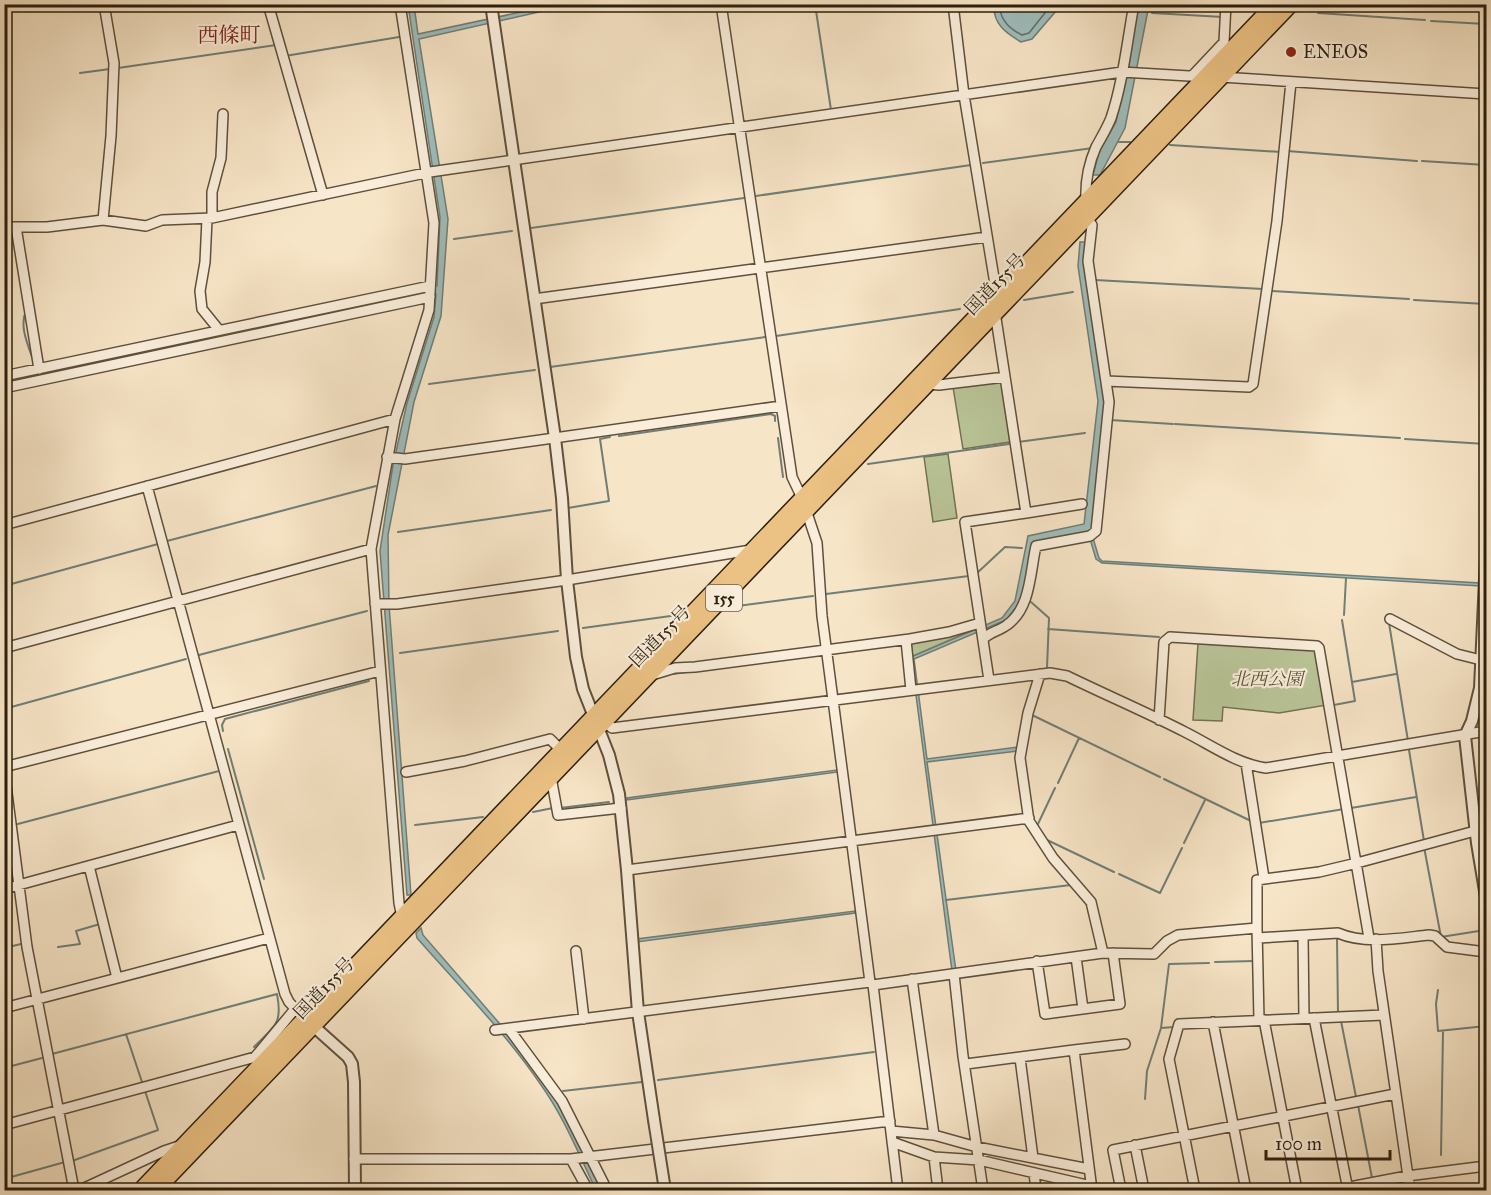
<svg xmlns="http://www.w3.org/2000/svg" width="1491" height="1195" font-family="'IM FELL Great Primer','Noto Serif JP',serif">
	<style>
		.green { fill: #b9c598; stroke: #727253; stroke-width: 1.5 }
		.water { fill: #9ebdbc; stroke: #707e76; stroke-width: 1.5 }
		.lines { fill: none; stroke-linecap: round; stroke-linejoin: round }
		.shore { stroke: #646e65; stroke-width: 1.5 }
		.stream { stroke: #707e76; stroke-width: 2 }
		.minor-casing { stroke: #5e503c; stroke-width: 12 }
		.tertiary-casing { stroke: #5e503c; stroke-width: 14 }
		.trunk-casing { stroke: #2b1f0e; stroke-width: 18 }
		.minor { stroke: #faeedb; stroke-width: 9 }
		.tertiary { stroke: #faeedb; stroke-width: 10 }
		.trunk { stroke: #ecc284; stroke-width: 15 }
		.tertiary-bridge-casing { stroke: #5e503c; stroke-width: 14; stroke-linecap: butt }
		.tertiary-bridge { stroke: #faeedb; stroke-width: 10 }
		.poi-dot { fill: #8f2418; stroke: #faeedb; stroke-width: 2 }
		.labels { text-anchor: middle; stroke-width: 4.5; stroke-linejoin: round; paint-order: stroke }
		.shield { fill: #faeedb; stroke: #695d4c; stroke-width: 1.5 }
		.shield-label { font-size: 16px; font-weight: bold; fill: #2b1f0e }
		.poi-label { font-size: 18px; fill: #2b1f0e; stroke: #faeedb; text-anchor: start }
		.street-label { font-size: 18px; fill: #2b1f0e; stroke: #faeedb }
		.park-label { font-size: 18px; font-style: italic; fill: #565137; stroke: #faeedb }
		.quarter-label { font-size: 21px; fill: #7a1f14; stroke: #faeedb }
	</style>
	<rect width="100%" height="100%" fill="#f7e5c7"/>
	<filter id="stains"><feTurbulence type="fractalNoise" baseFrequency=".00333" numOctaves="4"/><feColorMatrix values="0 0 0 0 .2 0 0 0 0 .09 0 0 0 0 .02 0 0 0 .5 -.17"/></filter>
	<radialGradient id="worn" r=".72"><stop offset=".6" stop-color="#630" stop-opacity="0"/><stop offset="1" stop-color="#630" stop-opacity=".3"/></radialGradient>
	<path class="green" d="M999,380L1002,382L1010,442L963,449L953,387Z
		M948,454L957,518L933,522L924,457Z
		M978,625V628L911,657L908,642Z
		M1198,643L1314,649L1318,652L1327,705L1279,713L1223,707L1222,721L1193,720Z"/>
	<path class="water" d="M408,5H414L418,34L554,5H570L419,39L448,219L441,316L414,402L388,535L389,605L411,895H407L380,551L393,465L407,403L434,317L436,294L5,385L4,378L437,286L440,217Z
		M994,5V4L1058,5L1056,11L1032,39L1021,42C1006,33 993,24 994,5Z
		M1139,5H1149L1125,128L1100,175H1093L1099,152L1116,122Z
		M1080,242H1088L1107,401L1093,531L1034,542L1022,600L1006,620L914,659L927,759L1018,747V751L927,762L956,971H952L911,657L1002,618L1015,601L1028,536L1084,524L1098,401L1078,266Z
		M1093,538L1099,558L1102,561L1480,583V586L1102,563L1096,559L1090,539Z
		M837,770L838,772L627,800V798Z
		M855,911V913L637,942V939Z
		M421,928L423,935L506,1031L558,1102L602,1190H596C579,1155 564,1117 541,1085C505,1032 459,986 417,938L416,933Z"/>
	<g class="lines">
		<path class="shore" d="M1000,4C999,20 1010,29 1022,35L1029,33L1052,4"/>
		<path class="stream" d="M815,4L831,110
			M1229,6L1257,9
			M1152,13L1223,17
			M1318,13L1425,20
			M1431,21L1486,24
			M285,56L399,37
			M118,68L276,45
			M80,73L110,69
			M1119,142H1130
			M1170,145L1281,152
			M1287,151L1417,161
			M1422,161L1486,165
			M983,163L1093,148
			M756,196L971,165
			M531,228L744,198
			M454,239L512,231
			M1095,280L1263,289
			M1272,291L1409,299
			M1024,300L1073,292
			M1414,300L1486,304
			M26,311C19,326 28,345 33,360
			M776,336L960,309
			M550,367L765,337
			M429,384L535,370
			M1110,420L1173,424
			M1175,424L1400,438
			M619,436L771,414L775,416V421
			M778,438L783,477
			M1405,439L1486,444
			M1018,442L1085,433
			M868,464L1009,444
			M568,508L609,501L600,439L610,437
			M398,532L551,510
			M167,541L376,486
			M976,574L1005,547L1022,548
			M4,586L158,544
			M826,594L969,576
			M1031,602L1049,618L1047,668
			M730,607L813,596
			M1344,615L1346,578
			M1389,623L1408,741
			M583,628L678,615
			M1048,629L1159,637
			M400,653L558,631
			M199,655L367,611
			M673,674L694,671
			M1352,682L1396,674
			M1334,705L1355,701L1342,620
			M4,709L186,659
			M1032,715L1160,777
			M223,731L222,725L225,719L369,681
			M228,749L264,879
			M1409,750L1424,841
			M1164,779L1251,821
			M1058,783L1079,738
			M560,808L609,802
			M1351,808L1416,797
			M533,812L553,808
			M1259,823L1344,809
			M14,825L219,771
			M415,825L483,817
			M1037,826L1055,788
			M1045,839L1114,872
			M1184,843L1205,800
			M1424,847L1441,937L1485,930
			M1119,874L1160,893L1182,848
			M946,900L1071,885
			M1337,938L1338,1013
			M58,947L80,944L76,931L100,924
			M4,948L21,944
			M1215,962L1254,961
			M1438,990L1436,1004L1438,1031L1486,1026
			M1341,1021L1356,1097
			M1161,1028L1174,1027
			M126,1034L143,1085
			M52,1054L277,994C283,1025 274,1026 254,1047
			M4,1068L42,1058
			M658,1080L874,1052
			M563,1091L642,1082
			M1145,1099L1147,1071L1161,1028L1169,964L1209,963
			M1358,1105L1372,1178
			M1441,1155L1443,1031
			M72,1161L158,1130L145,1091
			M4,1179L65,1162"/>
		<defs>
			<path id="minor" d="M268,4L323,195
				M400,4L434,223L429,310L395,419L371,549L399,903L402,917
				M721,4L792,477L802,498L817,543L822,616L870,982L873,985L898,1190
				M953,4L964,95L994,278L998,293
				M1192,76L1224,42L1226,4
				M1221,77L1486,94
				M1086,202C1085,183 1088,165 1096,147C1101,138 1107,128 1111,118C1123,82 1127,42 1134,4
				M212,218V192L221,158L223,114
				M207,219L205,262L200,291L202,309L219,330
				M103,220L111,136L114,63L104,4
				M4,227H47L103,220L146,226L162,220L212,218L430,172L1122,72L1206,77
				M16,227L39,369
				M534,299L987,237
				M4,376L430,286
				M1106,381L1249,387L1253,384L1277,221L1291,82
				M928,384L939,385L1005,377
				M4,388L430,297
				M387,457L405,459L781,406
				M147,486L285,994L289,1002L305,1019
				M1026,513L1082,504
				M4,525L395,419
				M375,604H397L567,580L751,550
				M1390,619L1457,654L1481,660
				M983,639C990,632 999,631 1007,625C1031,608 1030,572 1036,546L1090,536L1096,531L1109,402L1088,261L1092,225L1086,217
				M906,640L911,690
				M4,648L371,549
				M1040,674L1028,713L1020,758L1029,821L1053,858L1091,902L1103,953
				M652,675L675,668L695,667L910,639L949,632L980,623
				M989,680L965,522L1026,513L995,312
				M1159,720L1164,642L1170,637L1317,646L1319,648L1369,938
				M605,722L612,728L1050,673L1067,676C1106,695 1146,712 1185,732C1211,745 1237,764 1266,768L1486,731
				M1246,763L1264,878
				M4,767L380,671
				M4,770L27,947L74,1190
				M406,772L465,761L550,739L562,751
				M551,777L558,815L621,808
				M89,866L117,978
				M627,870L1029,818
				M4,889L238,825
				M1257,928V880L1319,872L1357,863L1486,828
				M1303,936L1304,1018
				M1258,938L1338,933C1365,945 1400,938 1429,935L1435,936L1447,947L1486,952
				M1376,939L1378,971L1410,1190
				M576,951L584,1019
				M1076,957L1083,1009
				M1037,961L1045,1014L1120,1004L1113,953
				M954,974L963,1056L983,1190
				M912,979L934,1135
				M873,985L1103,953L1154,954L1167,941L1178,935L1257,928L1259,1020
				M4,1008L269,938
				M1314,1018L1348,1190
				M1264,1020L1297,1190
				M1213,1022L1246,1190
				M509,1029L562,1101L607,1190
				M495,1030L870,982
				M1074,1050L1125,1044
				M1020,1058L1033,1158
				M966,1064L1074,1050L1092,1190
				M4,1125L255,1057L295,1009
				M891,1131L934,1135L977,1147L1089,1169
				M892,1142L934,1157L979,1160L1091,1186
				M1135,1145L1144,1190
				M934,1157L938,1190
				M354,1159H571L890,1121
				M571,1159L588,1190
				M1034,1173L1036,1190
				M80,1190L164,1151L179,1146
				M1121,1190L1113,1150L1395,1094
				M1195,1190L1169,1059L1179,1024L1384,1015
				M1334,1190L1407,1176L1486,1166"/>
			<path id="tertiary" d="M491,4L555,438L562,498L567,580L576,657L583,689L609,755L619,794L627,870L638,1012L654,1120
				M1486,557L1480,688L1472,721L1465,736L1477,843L1486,897
				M310,1023L348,1057L352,1064L354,1082L355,1190
				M1486,1190V1184"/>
			<path id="trunk" d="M141,1190L1275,4
				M156,1190L1291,4"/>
		</defs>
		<use href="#minor" class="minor-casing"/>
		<use href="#tertiary" class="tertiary-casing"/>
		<use href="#trunk" class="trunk-casing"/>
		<use href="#minor" class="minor"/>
		<use href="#tertiary" class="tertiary"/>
		<use href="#trunk" class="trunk"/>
		<defs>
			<path id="tertiary-bridge" d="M654,1120L665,1190"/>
		</defs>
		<use href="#tertiary-bridge" class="tertiary-bridge-casing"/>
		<use href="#tertiary-bridge" class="tertiary-bridge"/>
	</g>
	<circle class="poi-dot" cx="1291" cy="52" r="6"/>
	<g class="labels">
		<rect class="shield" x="706" y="585" width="36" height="26" rx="4.5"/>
		<g class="shield-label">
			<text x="724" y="604">155</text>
		</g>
		<g class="poi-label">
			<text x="1303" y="58">ENEOS</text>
		</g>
		<g class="street-label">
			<text transform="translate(995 284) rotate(-46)" y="6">国道155号</text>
			<text transform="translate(660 636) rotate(-46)" y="6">国道155号</text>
			<text transform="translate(324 988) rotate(-46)" y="6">国道155号</text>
		</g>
		<g class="park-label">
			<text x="1267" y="685">北西公園</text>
		</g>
		<g class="quarter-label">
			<text x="229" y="42">西條町</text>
		</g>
	</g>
	<rect width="1491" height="1195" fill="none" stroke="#f7e5c7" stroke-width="24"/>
	<rect x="6" y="6" width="1479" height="1183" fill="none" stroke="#2b1f0e" stroke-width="3"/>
	<rect x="12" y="12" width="1467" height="1171" fill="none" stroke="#2b1f0e" stroke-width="1.5"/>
	<path d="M1266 1150v9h124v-9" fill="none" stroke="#2b1f0e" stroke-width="3"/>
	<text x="1275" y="1150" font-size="18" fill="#2b1f0e" stroke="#faeedb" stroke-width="4.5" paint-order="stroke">100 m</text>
	<rect width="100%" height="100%" filter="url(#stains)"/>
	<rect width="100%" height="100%" fill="url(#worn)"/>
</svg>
